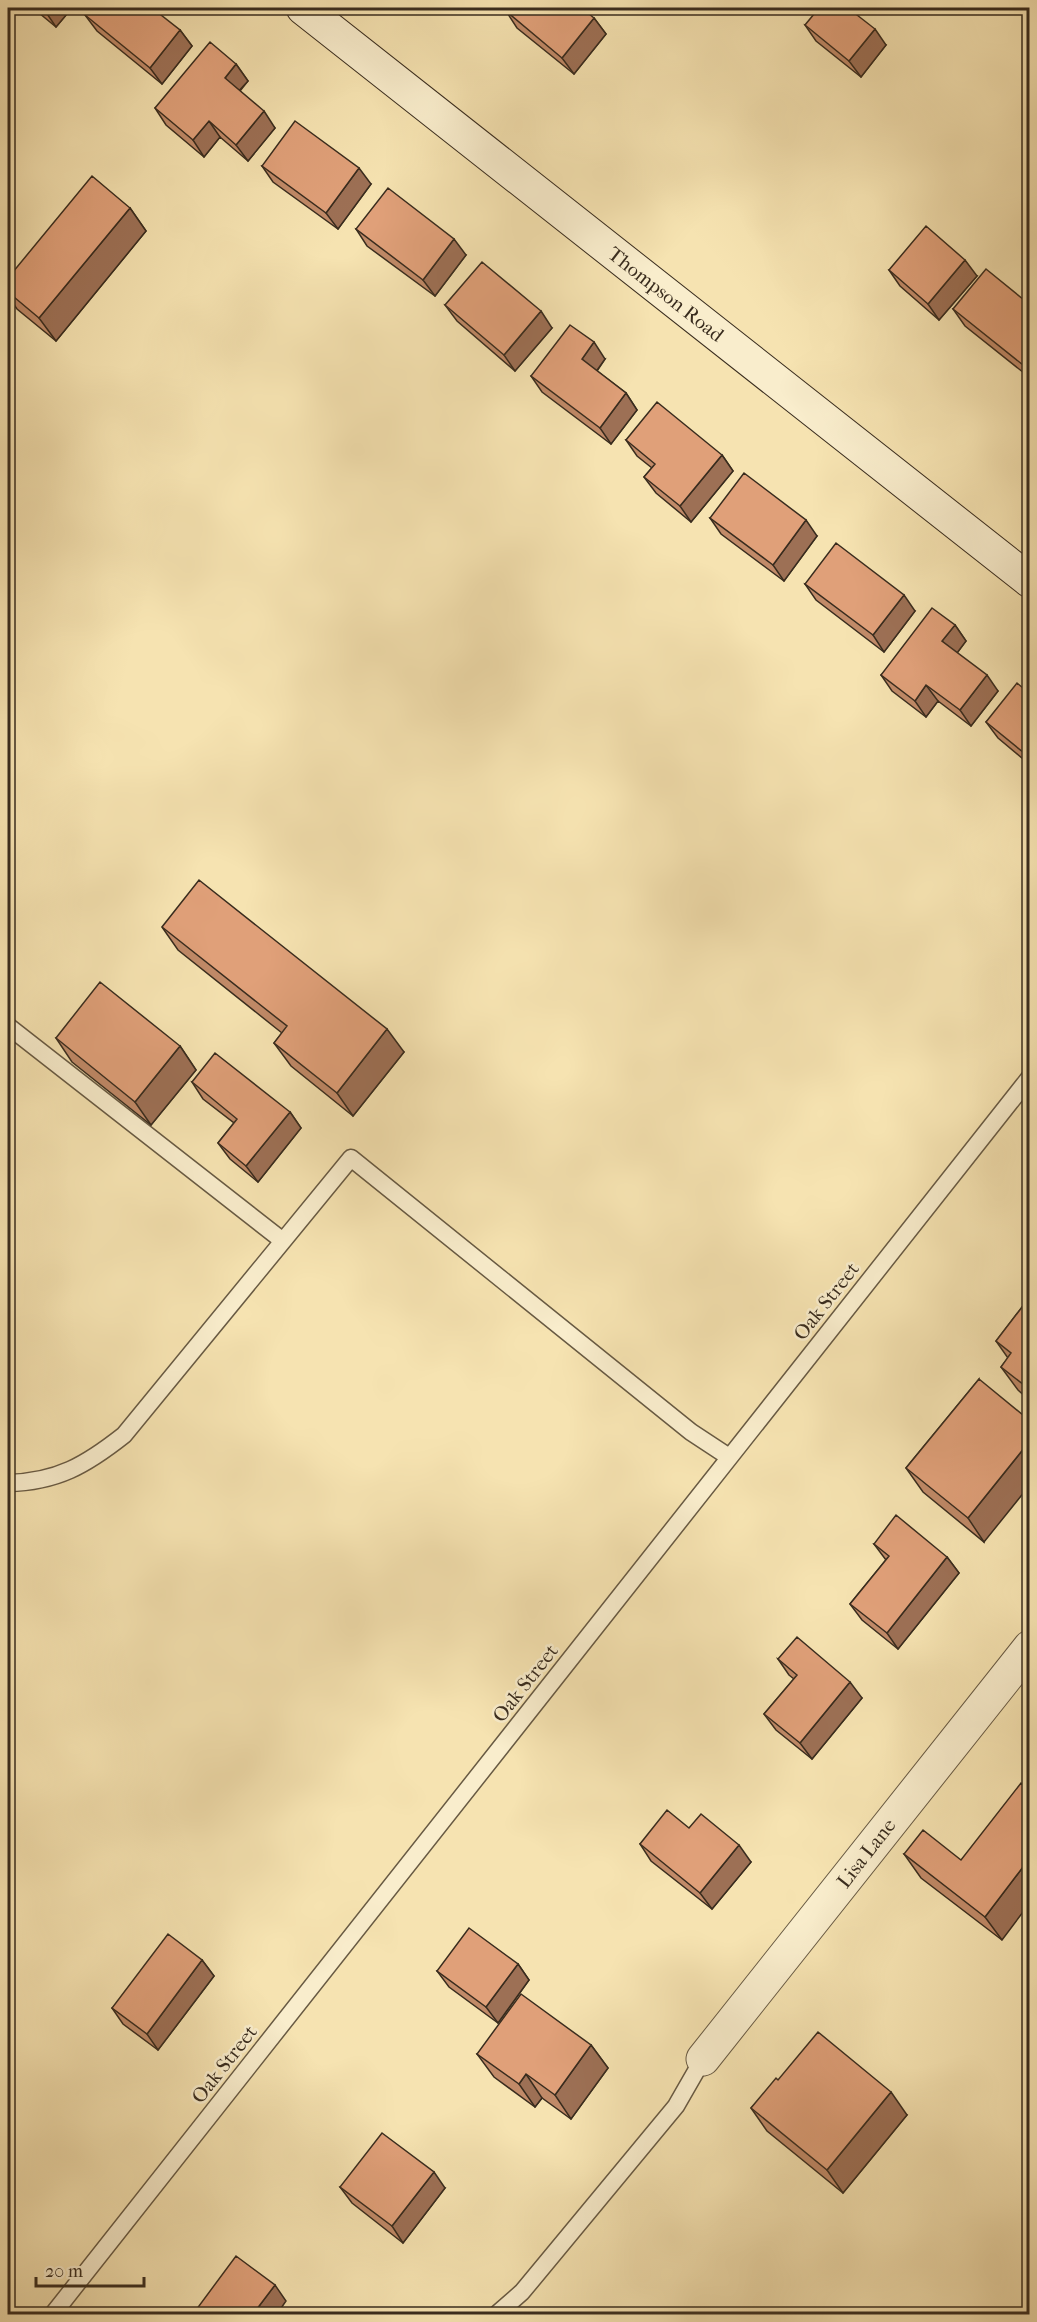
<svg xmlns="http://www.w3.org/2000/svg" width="1037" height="2322" font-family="'IM FELL French Canon',serif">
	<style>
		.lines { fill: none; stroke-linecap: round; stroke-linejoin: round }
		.lane-casing { stroke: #685a43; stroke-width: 19 }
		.street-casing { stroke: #685a43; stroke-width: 35 }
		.secondary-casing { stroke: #392c1e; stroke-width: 35 }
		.lane { stroke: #f9edcc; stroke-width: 16 }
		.street { stroke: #f9edcc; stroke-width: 33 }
		.secondary { stroke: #f9edcc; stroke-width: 33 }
		.wall { fill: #c18a68; stroke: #392c1e; stroke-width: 1.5 }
		.shaded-wall { fill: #9d7055; stroke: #392c1e; stroke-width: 1.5 }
		.building { fill: #e0a079; stroke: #392c1e; stroke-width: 1.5 }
		.labels { text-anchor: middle; stroke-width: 5; stroke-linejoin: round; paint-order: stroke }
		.street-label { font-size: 20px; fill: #392c1e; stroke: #f9edcc }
	</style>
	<rect width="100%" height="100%" fill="#f6e3b1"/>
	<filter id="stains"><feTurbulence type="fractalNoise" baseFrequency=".00333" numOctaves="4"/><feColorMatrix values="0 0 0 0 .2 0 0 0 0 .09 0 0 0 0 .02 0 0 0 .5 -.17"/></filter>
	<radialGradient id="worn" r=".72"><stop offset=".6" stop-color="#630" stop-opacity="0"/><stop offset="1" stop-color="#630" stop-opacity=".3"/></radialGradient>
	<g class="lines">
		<defs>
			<path id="lane" d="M8,1026L283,1241
				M8,1483C57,1482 86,1465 124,1435L351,1158L691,1432L729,1457
				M53,2314L1030,1077
				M497,2314L522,2292L676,2106L703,2059"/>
			<path id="street" d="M703,2059L1030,1647"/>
			<path id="secondary" d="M303,8L1030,581"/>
		</defs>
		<use href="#lane" class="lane-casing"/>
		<use href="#street" class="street-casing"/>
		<use href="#secondary" class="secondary-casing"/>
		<use href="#lane" class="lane"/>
		<use href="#street" class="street"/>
		<use href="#secondary" class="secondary"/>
	</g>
	<path class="wall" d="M33,8H72L56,27Z
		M506,11L594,18L606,34L574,74L517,28Z
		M85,15L180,30L192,46L162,84L97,31Z
		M805,25L886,45L861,77L816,41Z
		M236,64L248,81L240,91L275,128L248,161L220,137L204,157L166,125L155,108Z
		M262,166L371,184L338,229L273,182Z
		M130,208L146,231L56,341L17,309L8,296V278Z
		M356,229L466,255L435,296L367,246Z
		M889,270L977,276L939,320L900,286Z
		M1029,304V377L965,326L953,309Z
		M445,305L552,328L515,371L457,321Z
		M605,359L597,371L626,393L637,410L611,444L542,392L531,376Z
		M626,440L722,455L733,471L691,522L656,493L644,477L652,468L637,456Z
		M710,518L817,536L784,581L721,534Z
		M805,584L915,611L884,652L816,600Z
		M955,625L966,641L957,653L998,691L971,726L938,701L926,717L892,691L881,675Z
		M1029,693V764L998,738L986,722Z
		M162,927L404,1052L353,1116L291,1066L274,1043L282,1033L178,950Z
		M56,1038L180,1046L196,1070L151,1125L72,1062Z
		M192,1082L290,1112L301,1128L258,1182L230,1159L218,1143L234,1123L203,1099Z
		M1029,1298V1400L1018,1390L1001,1367L1008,1358L996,1341Z
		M979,1379L984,1542L923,1492L906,1468Z
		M874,1544L947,1557L959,1573L898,1649L862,1620L850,1604L886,1560Z
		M778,1659L862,1698L812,1759L776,1730L764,1714L794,1679L789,1675Z
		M689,1828L751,1862L712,1909L651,1861L640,1844Z
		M904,1854L961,1860L1002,1940L921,1878Z
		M202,1960L214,1976L158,2050L123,2024L112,2008Z
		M518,1964L529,1980L498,2023L449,1987L437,1971Z
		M591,2045L608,2068L571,2119L542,2098L535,2107L494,2077L477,2054Z
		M778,2080L907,2115L843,2193L767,2131L751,2108Z
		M340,2187L445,2188L403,2243L352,2203Z"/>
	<path class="shaded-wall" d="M43,8H72L56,27Z
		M594,18L606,34L574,74L562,58Z
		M875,29L886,45L861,77L849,61Z
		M180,30L192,46L162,84L150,68Z
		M236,64L248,81L236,94L225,78Z
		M264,111L275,128L248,161L236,145Z
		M209,121L220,137L204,157L193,140Z
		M359,168L371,184L338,229L326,213Z
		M130,208L146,231L56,341L39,318Z
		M454,239L466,255L435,296L423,280Z
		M965,260L977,276L939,320L928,304Z
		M541,311L552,328L515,371L504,355Z
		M594,342L605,359L593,376L582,359Z
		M1029,357V374L1023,365Z
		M626,393L637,410L611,444L600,428Z
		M722,455L733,471L691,522L680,506Z
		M806,520L817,536L784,581L773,565Z
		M904,595L915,611L884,652L873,635Z
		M955,625L966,641L954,657L942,641Z
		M987,675L998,691L971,726L960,710Z
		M926,685L938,701L926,717L915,701Z
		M387,1029L404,1052L353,1116L337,1093Z
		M180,1046L196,1070L151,1125L135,1102Z
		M290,1112L301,1128L258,1182L246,1166Z
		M1029,1442V1486L984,1542L968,1518Z
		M947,1557L959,1573L898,1649L887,1633Z
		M850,1682L862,1698L812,1759L800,1743Z
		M739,1845L751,1862L712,1909L700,1893Z
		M1029,1859V1904L1002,1940L985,1917Z
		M202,1960L214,1976L158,2050L147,2034Z
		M518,1964L529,1980L498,2023L486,2007Z
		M591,2045L608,2068L571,2119L555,2095Z
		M526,2074L542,2098L535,2107L519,2084Z
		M891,2092L907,2115L843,2193L827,2170Z
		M434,2172L445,2188L403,2243L392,2226Z
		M8,2262L11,2266L8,2270Z
		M275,2285L286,2301L277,2314H253Z"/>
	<path class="building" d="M91,8H152L180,30L150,68L85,15Z
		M509,8H582L594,18L562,58L506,11Z
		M819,8H848L875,29L849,61L805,25Z
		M210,42L236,64L225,78L264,111L236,145L209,121L193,140L155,108Z
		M295,121L359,168L326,213L262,166Z
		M92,176L130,208L39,318L8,292V278Z
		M388,188L454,239L423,280L356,229Z
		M926,226L965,260L928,304L889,270Z
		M482,262L541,311L504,355L445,305Z
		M986,269L1029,304V357L1023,365L953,309Z
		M570,325L594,342L582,359L626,393L600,428L531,376Z
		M657,402L722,455L680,506L644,477L655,464L626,440Z
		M744,473L806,520L773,565L710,518Z
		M836,543L904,595L873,635L805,584Z
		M932,608L955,625L942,641L987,675L960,710L926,685L915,701L881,675Z
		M1017,683L1029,693V757L986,722Z
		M199,880L387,1029L337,1093L274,1043L287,1026L162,927Z
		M100,982L180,1046L135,1102L56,1038Z
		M215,1053L290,1112L246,1166L218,1143L237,1119L192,1082Z
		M1029,1298V1389L1001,1367L1011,1353L996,1341Z
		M979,1379L1029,1420V1442L968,1518L906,1468Z
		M896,1515L947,1557L887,1633L850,1604L889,1556L874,1544Z
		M797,1637L850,1682L800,1743L764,1714L797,1675L778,1659Z
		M1021,1783L1029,1790V1859L985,1917L904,1854L923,1830L961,1860Z
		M667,1810L689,1828L701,1814L739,1845L700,1893L640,1844Z
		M469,1928L518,1964L486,2007L437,1971Z
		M168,1934L202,1960L147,2034L112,2008Z
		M521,1994L591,2045L555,2095L526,2074L519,2084L477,2054Z
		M818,2032L891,2092L827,2170L751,2108L776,2078L778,2080Z
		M382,2133L434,2172L392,2226L340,2187Z
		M236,2256L275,2285L253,2314H202L196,2310Z"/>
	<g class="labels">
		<g class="street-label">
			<text transform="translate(666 294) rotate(38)" y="7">Thompson Road</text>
			<text transform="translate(826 1301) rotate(-52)" y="7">Oak Street</text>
			<text transform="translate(525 1683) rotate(-52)" y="7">Oak Street</text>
			<text transform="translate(866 1853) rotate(-52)" y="7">Lisa Lane</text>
			<text transform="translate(224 2064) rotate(-52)" y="7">Oak Street</text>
		</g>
	</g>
	<rect width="1037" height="2322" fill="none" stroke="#f6e3b1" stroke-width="30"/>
	<rect x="9" y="9" width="1019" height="2304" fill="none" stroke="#392c1e" stroke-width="3"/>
	<rect x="15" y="15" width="1007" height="2292" fill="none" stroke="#392c1e" stroke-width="1.5"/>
	<path d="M36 2277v9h108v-9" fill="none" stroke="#392c1e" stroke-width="3"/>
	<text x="45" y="2277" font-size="18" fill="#392c1e" stroke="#f9edcc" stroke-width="4.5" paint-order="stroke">20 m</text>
	<rect width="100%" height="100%" filter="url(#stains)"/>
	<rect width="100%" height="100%" fill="url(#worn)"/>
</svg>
